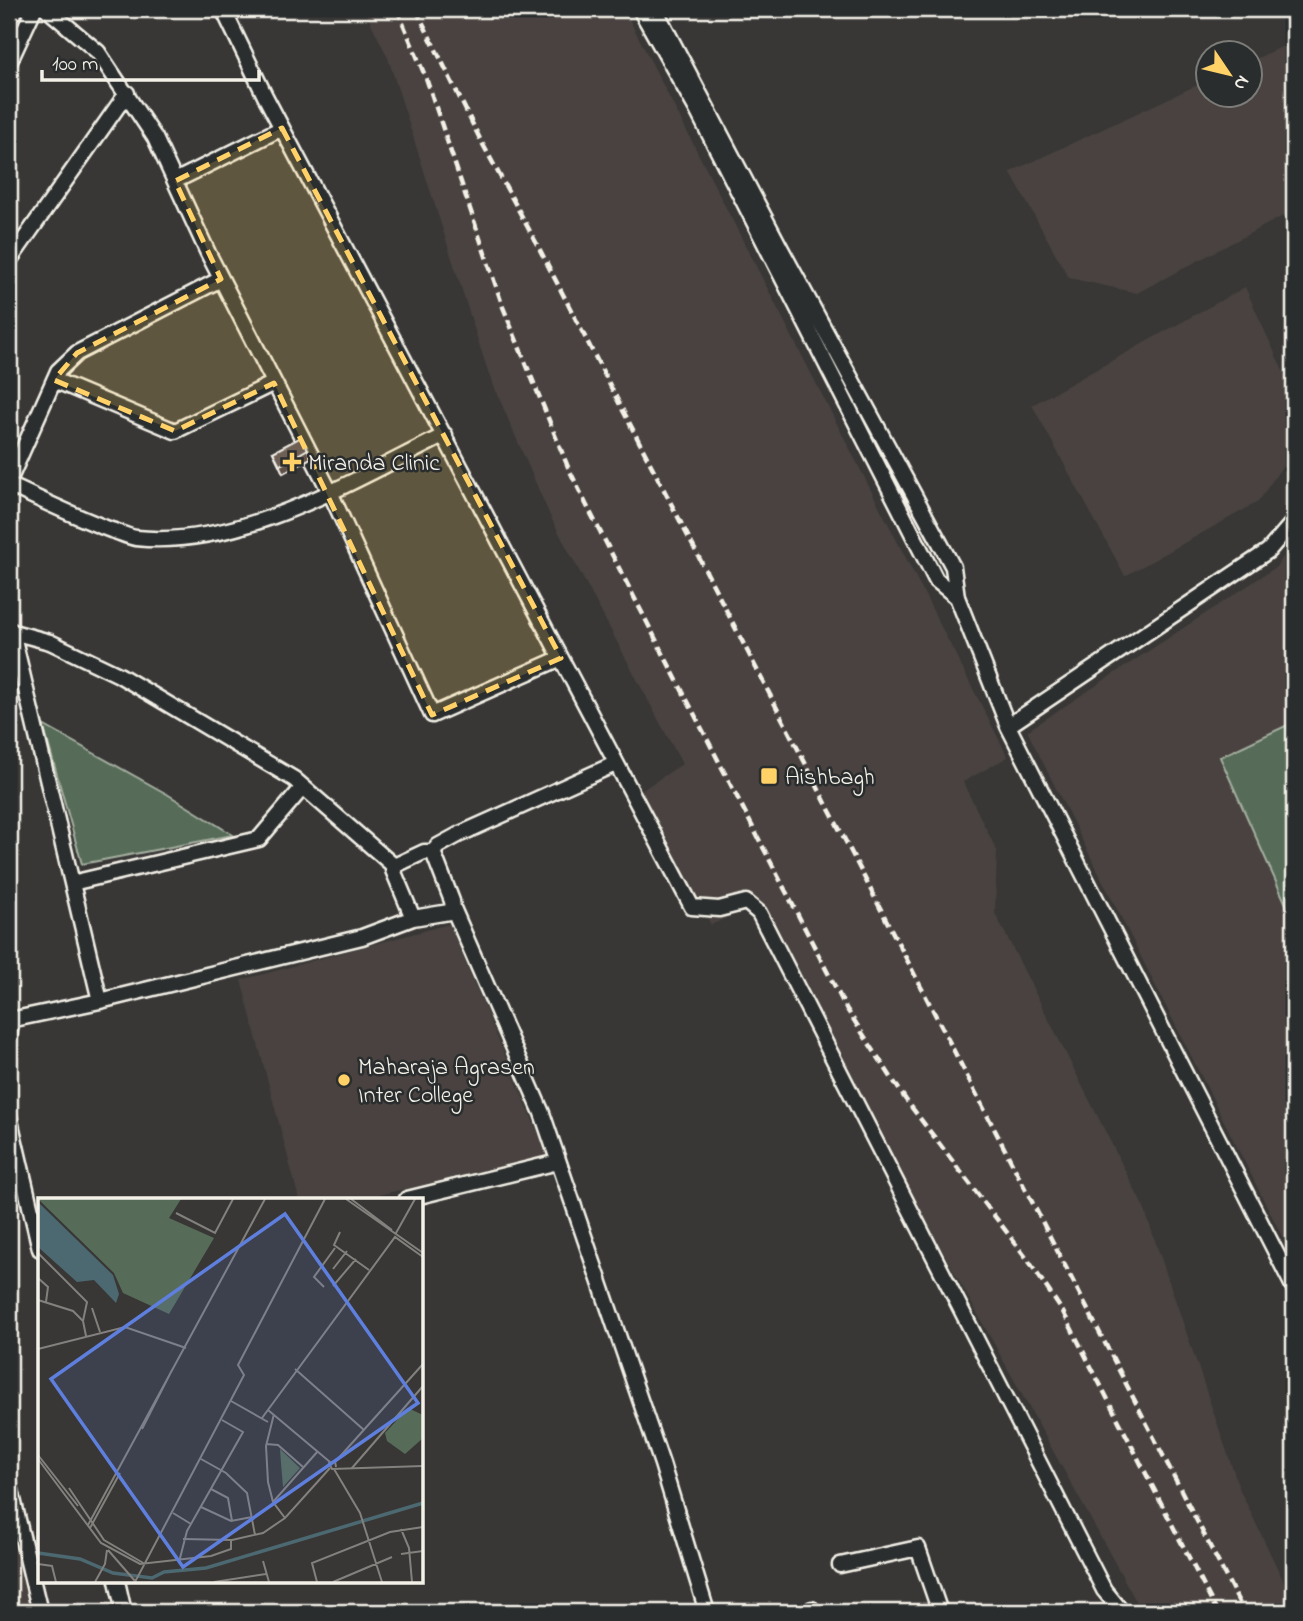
<svg xmlns="http://www.w3.org/2000/svg" width="1303" height="1621" font-family="'Indie Flower',sans-serif">
	<style>
		.built { fill: #48433f }
		.green { fill: #566c58; stroke: #a5aea0; stroke-width: 2 }
		.lines { fill: none; stroke-linecap: round; stroke-linejoin: round }
		.minor-casing { stroke: #f4f1e8; stroke-width: 19 }
		.minor { stroke: #2a2d2e; stroke-width: 14 }
		.rail { stroke: #f4f1e8; stroke-width: 4.5; stroke-dasharray: 10 5; stroke-linecap: butt }
		.wall { fill: #5f5149; stroke: #f4f1e8; stroke-width: 2 }
		.building { fill: #6e5e55; stroke: #f4f1e8; stroke-width: 2 }
		.marked { fill: #ffd166; fill-opacity: 0.2; stroke: #ffd166; stroke-width: 5; stroke-dasharray: 14 9; stroke-linejoin: round }
		.poi-dot { fill: #ffd166; stroke: #2a2d2e; stroke-width: 2.5 }
		.labels { text-anchor: middle; stroke-width: 5; stroke-linejoin: round; paint-order: stroke }
		.poi-label { font-size: 24px; fill: #f4f1e8; stroke: #2a2d2e; text-anchor: start }
		.inset-river { fill: none; stroke: #4c6870; stroke-width: 3.5 }
		.inset-road { fill: none; stroke: #83817d; stroke-width: 2 }
		.view { fill: #5e7fdd; fill-opacity: 0.15; stroke: #5e7fdd; stroke-width: 3.5 }
		.inset-edge { fill: none; stroke: #f4f1e8; stroke-width: 3.5 }
	</style>
	<rect width="100%" height="100%" fill="#383736"/>
	<filter id="ink" filterUnits="userSpaceOnUse"><feTurbulence type="fractalNoise" baseFrequency=".0143" numOctaves="2"/><feDisplacementMap in="SourceGraphic" scale="14" xChannelSelector="R" yChannelSelector="G"/><feConvolveMatrix kernelMatrix="1 2 1 2 8 2 1 2 1" color-interpolation-filters="sRGB"/></filter>
	<g filter="url(#ink)">
		<path class="built" d="M364,9H624L1008,757L963,782L997,851L995,913L1144,1208L1240,1490L1294,1603V1612H1142L919,1208L760,903L711,925L639,792L682,764L550,516L489,375L388,58Z
			M1294,41V210L1137,293L1069,278L1010,172L1208,80V94H1250L1251,61Z
			M1245,287L1294,395V449L1258,502L1125,576L1032,405Z
			M1294,542V722L1220,757L1294,922V1260L1027,731L1276,567Z
			M449,924L548,1156L361,1199H299L241,980Z
			M9,1516L32,1612H9Z"/>
		<path class="green" d="M1294,722V922L1220,757Z
			M43,725L167,794L233,835L82,864Z"/>
		<g class="lines">
			<defs>
				<path id="minor" d="M47,9L98,52L155,138L208,253L330,492L432,715L561,658
					M223,9L265,96L692,907L719,909L746,902L759,913L1104,1590L1122,1612
					M640,9L696,108L936,580L957,597
					M655,9L781,249L953,567L957,597L1008,726L1294,1288
					M9,63L34,9
					M175,181L282,128
					M9,261L127,93
					M54,380L175,431L274,383
					M9,481L58,371L77,353L221,279
					M9,485C43,501 76,517 111,530C119,532 128,537 136,538C242,549 353,480 445,435
					M9,631L50,642L119,675L294,779L394,866L393,870L413,918
					M12,631L100,1001
					M1008,726L1268,551L1294,521
					M433,852L452,901L453,908L542,1113L662,1464L707,1612
					M394,866L424,852H433L438,846L460,834L615,764
					M72,883L259,839L303,787
					M9,1016L11,1024L9,1036
					M10,1020L100,1001L362,937L413,918L449,912L453,908
					M9,1116L40,1249
					M407,1199L558,1162
					M9,1482L40,1612
					M840,1565L918,1548L940,1612
					M117,1581L124,1612
					M812,1609L814,1612"/>
			</defs>
			<use href="#minor" class="minor-casing"/>
			<use href="#minor" class="minor"/>
			<path class="rail" d="M397,9L426,78L503,307L568,467L586,504L846,1008L906,1100L1028,1260L1063,1312L1217,1612
				M416,9L480,139L539,248L1244,1612"/>
		</g>
		<path class="wall" d="M308,449L311,458L283,473L273,452Z"/>
		<path class="building" d="M301,437L308,449L280,465L273,452Z"/>
	</g>
	<path class="marked" d="M282,128L561,658L432,715L274,383L175,431L54,380L77,353L221,279L175,181Z"/>
	<g class="poi-dot">
		<path d="M288.5 451.5h7v7h7v7h-7v7h-7v-7h-7v-7h7z"/>
		<rect x="760" y="767" width="18" height="18" rx="3.5"/>
		<circle cx="344" cy="1080" r="7"/>
	</g>
	<g class="labels">
		<g class="poi-label">
			<text x="308" y="470">Miranda Clinic</text>
			<text x="785" y="784">Aishbagh</text>
			<text x="358" y="1074">Maharaja Agrasen<tspan x="358" dy="28">Inter College</tspan></text>
		</g>
	</g>
	<g transform="translate(38 1198)">
		<rect width="385" height="385" fill="#383736"/>
		<path d="M0,1H143L131,20L176,40L131,116L85,95L76,75ZM370,210L385,217V240L367,256L349,243L347,235ZM242,251L262,270L245,289L243,265Z" fill="#566c58"/>
		<path d="M0,4L75,77L81,96L78,105L56,82L39,84L0,49Z" fill="#4c6870"/>
		<path class="inset-river" d="M0,355L42,361L75,375L114,380L126,374L168,370L385,305"/>
		<path class="inset-road" d="M308,1L385,55M313,1L354,32M138,15L177,35L195,1M302,34L296,47L331,72M358,35L377,1M0,55L49,104L45,123M295,71L309,53M0,80L10,89L8,104M295,88L318,61M286,89L276,79L297,50M0,102L35,113L45,123L48,138M54,110L62,134M0,151L87,129L148,150M257,171L326,232M193,203L230,224M230,212L292,264M236,216L228,248L230,284L235,304L247,320M224,220L357,39L385,59M104,231L134,172M228,246L240,247L265,269M0,257L40,308M0,261L63,345L102,366L173,358L193,351V342M163,261L188,275L209,295L217,337M297,264L385,166M298,269L297,263L291,265L294,271L385,268M314,270L385,188M296,271L322,315L344,384M31,290L66,342L107,366M173,291L190,300L194,323M235,304L280,253M163,309L193,323L214,319M135,315L153,326M50,327L227,1M52,330L82,275M363,331L371,350L374,384M145,341L194,342L225,335L247,320L292,270M70,352L97,383M363,356L385,353M225,363L231,384M141,364L149,333L205,234L184,222M0,366L14,368L18,384M57,384L67,366L69,352M97,384L206,177L200,167L287,1M176,384L228,376M279,384L274,365L352,334L385,329M295,384L354,359"/>
		<path class="view" d="M247,16L380,205L145,369L13,181Z"/>
		<rect width="385" height="385" class="inset-edge"/>
	</g>
	<rect width="1303" height="1621" fill="none" stroke="#2a2d2e" stroke-width="35"/>
	<rect x="18" y="18" width="1268" height="1586" fill="none" stroke="#f4f1e8" stroke-width="2.5" filter="url(#ink)"/>
	<g transform="translate(1229 74) rotate(125)"><circle r="33" fill="#2a2d2e" stroke="#7b7b78" stroke-width="2"/>
	<path d="M0-5L12 26L0 18L-12 26Z" fill="#ffd166"/>
	<text y="-10" font-size="19" font-weight="bold" text-anchor="middle" fill="#f4f1e8">N</text>
	</g>
	<path d="M42 70v10h217v-10" fill="none" stroke="#f4f1e8" stroke-width="3.5"/>
	<text x="52" y="70" font-size="21" fill="#f4f1e8" stroke="#2a2d2e" stroke-width="5" paint-order="stroke">100 m</text>
</svg>
